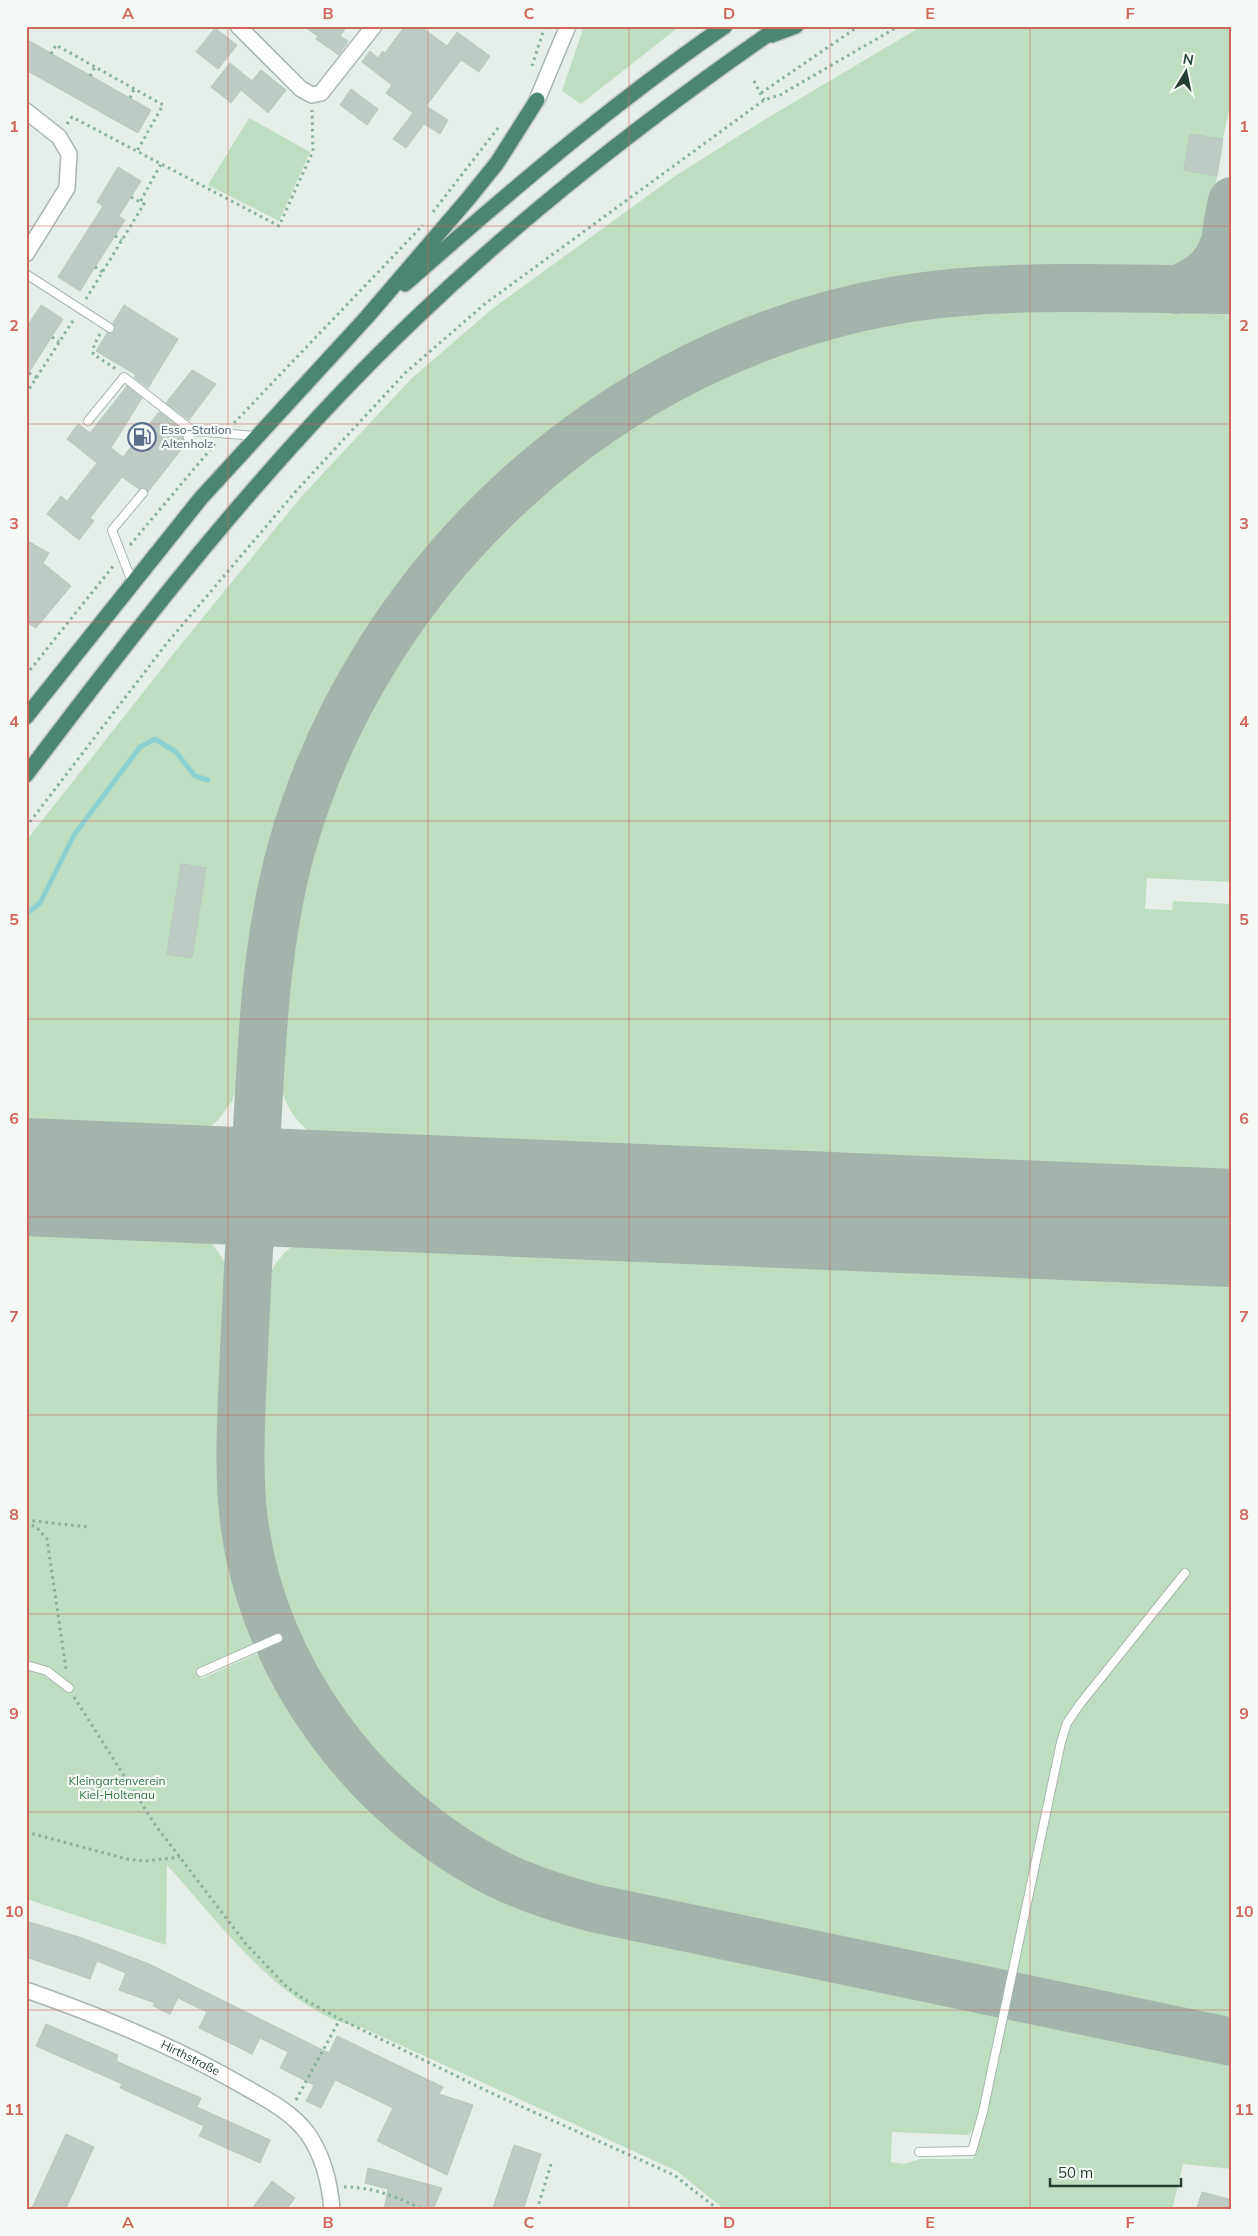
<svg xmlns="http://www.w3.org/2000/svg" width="1258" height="2236" font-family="Mulish,sans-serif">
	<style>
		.green { fill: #bedec1 }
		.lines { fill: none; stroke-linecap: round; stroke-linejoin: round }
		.stream { stroke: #8ed1d1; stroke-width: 5 }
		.taxiway { stroke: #a2b4ac; stroke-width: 48 }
		.runway { stroke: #a2b4ac; stroke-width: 118 }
		.building { fill: #bdcbc4; stroke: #b7c7be }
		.service-casing { stroke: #a7b6ae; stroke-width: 10 }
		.minor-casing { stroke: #a7b6ae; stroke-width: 18 }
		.trunk-casing { stroke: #c2c9c6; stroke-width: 18 }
		.path { stroke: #86b19c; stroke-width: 3; stroke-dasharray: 2.5 4; stroke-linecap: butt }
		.service { stroke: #fff; stroke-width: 8 }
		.minor { stroke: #fff; stroke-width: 15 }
		.trunk { stroke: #4d8670; stroke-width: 15 }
		.grid { fill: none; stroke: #d16559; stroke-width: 1; stroke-opacity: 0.55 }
		.labels { text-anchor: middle; stroke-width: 4.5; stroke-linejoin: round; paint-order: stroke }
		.service-label { font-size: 12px; fill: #4e5e75; stroke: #f5faf7; text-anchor: start }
		.park-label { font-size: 12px; fill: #2e763e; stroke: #f5faf7 }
		.street-label { font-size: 12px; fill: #243f33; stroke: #f5faf7 }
		.neatline { fill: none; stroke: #d16559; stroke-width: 2 }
		.grid-label { font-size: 16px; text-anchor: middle; font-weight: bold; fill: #d16559 }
	</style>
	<rect width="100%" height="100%" fill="#e5eee8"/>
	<path class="green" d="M584,26H680L581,104L562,91Z
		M922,26H1232V95L1223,139L1190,134L1184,170L1217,176C1213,205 1214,245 1185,262C1180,265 1172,267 1166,269L944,273L856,286L764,317L676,353L581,409L481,490L417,563L348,658L298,769L265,859L251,936L242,1002L239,1079L232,1101L218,1120L199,1136L26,1129V841L178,648L302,496L411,379L492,309L675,176L764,120Z
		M249,118L310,152L279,221L208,185Z
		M1042,310H1232V882L1147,878L1145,909L1172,910L1173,901L1232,904V1181L328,1144C298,1127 284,1109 278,1074L288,968L298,907L325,807L371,708L409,643L447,591L491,539L549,482L622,431L723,375L838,334L948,315Z
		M26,1224L195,1231C215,1242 225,1260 232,1281L224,1479L228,1518L237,1567L258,1636L249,1648L196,1671L201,1679L256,1654L266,1655L300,1715L331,1762L394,1822L444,1861L480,1882L554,1914L682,1944L993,2010L998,2018L978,2118L973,2130L968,2135L892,2132L891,2162L904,2164L920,2159H973L983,2129L1005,2020L1012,2014L1232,2060V2169L1183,2164L1172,2210H725L677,2171L363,2028C352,2025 340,2023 330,2018C264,1986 216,1919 167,1865L166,1945L26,1899Z
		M308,1237L1232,1277V2024L579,1887C524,1867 470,1841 423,1805C326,1731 261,1596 257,1475C255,1415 260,1354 263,1294C270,1267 282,1249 308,1237Z"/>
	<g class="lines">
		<path class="stream" d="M26,914L40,903L74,835L140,747L155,739L176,752L195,776L208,780"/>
		<path class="taxiway" d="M1232,201C1228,223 1220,246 1232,267
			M1176,290C1200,280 1215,270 1224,244
			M346,1187C311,1181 261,1172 257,1130C262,1035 266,942 291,850C369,571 610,349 898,300C1004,282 1123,289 1232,290
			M382,1192C348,1194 283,1191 258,1218C254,1222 252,1230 250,1235C247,1281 245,1328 243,1374C241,1424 238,1472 244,1521C263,1670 365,1807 498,1874C528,1889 560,1899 593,1908L1232,2042"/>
		<path class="runway" d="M26,1177L1232,1228"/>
	</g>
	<path class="building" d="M303,26H347L340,36L348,41L339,55L316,39L318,36Z
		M405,26H420L447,46L457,32L490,56L479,72L461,60L426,106L448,120L440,134L424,124L406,148L393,139L413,113L386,93L392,85L362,62L370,51L378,58L383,51L385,53Z
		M215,28L237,45L218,69L196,52Z
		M26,39L151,110L138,133L26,70Z
		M230,63L252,81L261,70L286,90L268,113L241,90L231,103L211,87Z
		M351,89L378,109L367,125L340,105Z
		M1190,134L1223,139L1217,176L1184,170Z
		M118,167L141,181L119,216L125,220L80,291L58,277L103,206L97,202Z
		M41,305L63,319L26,377V328Z
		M124,305L178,339L148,388L134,377L136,375L96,351L107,333L115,331L113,323Z
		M192,370L216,384L189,420L166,403Z
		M127,386L142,398L111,448L123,457L159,412L182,429L183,439L187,442L148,492L144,488L139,489L122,477L90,518L94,521L79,540L47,514L61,496L67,501L97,463L67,439L78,424L90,433Z
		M26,540L49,553L43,563L71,586L36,628L26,622Z
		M181,864L206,868L192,958L167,954Z
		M26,1921L82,1938L149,1964L329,2053L337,2036L443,2087L439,2094L473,2105L447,2175L377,2141L393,2108L335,2080L321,2108L306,2101L314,2085L280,2068L288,2052L260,2038L252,2054L199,2028L207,2012L178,1998L170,2014L153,2006L155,2003L119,1990L126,1973L97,1961L90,1979L26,1957Z
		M46,2024L118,2055L116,2061L201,2098L197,2107L270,2140L260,2163L199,2136L204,2126L120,2088L122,2084L36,2046Z
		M66,2134L94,2147L74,2191L65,2210H31Z
		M514,2145L541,2154L536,2170L523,2210H492Z
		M368,2168L442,2188L433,2210H384L388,2189L365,2183Z
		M272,2181L295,2198L286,2210H251Z
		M1202,2192L1232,2200V2210H1196Z"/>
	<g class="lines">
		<defs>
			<path id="service" d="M26,274L110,328
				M88,421L124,377L193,431
				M188,437L193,431L256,436
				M132,582L112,530L143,493
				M26,1665L47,1671L69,1688
				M201,1672L278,1638
				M919,2152L972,2151L983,2112L1061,1742L1067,1723L1080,1704L1185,1573"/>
			<g id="minor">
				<path d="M238,26L301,89L312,95L321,93L374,26"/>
				<path d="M537,100L568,26"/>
				<path d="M26,111L59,137L69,154L67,188L26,254"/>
				<path id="s1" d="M26,1990C101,2016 176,2047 245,2087C268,2100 292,2112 308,2134C323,2156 330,2184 332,2210"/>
			</g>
			<path id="trunk" d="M772,35L796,26
				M405,284C508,193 612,104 725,26
				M26,717L201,498L367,317L468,199L497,163L537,100
				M26,775C146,616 271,456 416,318C529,210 651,115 780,26"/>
		</defs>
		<use href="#service" class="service-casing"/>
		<use href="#minor" class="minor-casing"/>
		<use href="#trunk" class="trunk-casing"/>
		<path class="path" d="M51,54L56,45L163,105L137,151
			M532,66L545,26
			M90,76L95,67
			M754,81L764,100
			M761,93L859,26
			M130,98L134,89
			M67,124L72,117L279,226L313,151L312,110
			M131,197L140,202
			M433,212L498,128
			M115,236L122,240
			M95,267L103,272
			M86,299L144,204L140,202L161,164
			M100,334L94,345L93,354L116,369
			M52,337L59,342
			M29,373L37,378
			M26,394L74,319
			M234,423L423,225
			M130,545L215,444
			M26,675L114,565
			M26,827L167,643L297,490L405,373L486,303L764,100L780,95L899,26
			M26,1520L88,1527
			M26,1522L37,1528L47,1539L66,1669
			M74,1697L156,1826L246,1944L288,1988L307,2001L340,2019L489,2092L674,2175L719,2210
			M26,1832L127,1859L145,1861L180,1857
			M296,2100L340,2019
			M344,2187C373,2187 394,2196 420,2208L419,2210
			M537,2210L551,2164"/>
		<use href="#service" class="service"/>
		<use href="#minor" class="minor"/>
		<use href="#trunk" class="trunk"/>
	</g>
	<path class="grid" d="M228,26V2210M428,26V2210M629,26V2210M830,26V2210M1030,26V2210M26,226H1232M26,424H1232M26,622H1232M26,821H1232M26,1019H1232M26,1217H1232M26,1415H1232M26,1614H1232M26,1812H1232M26,2010H1232"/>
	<defs>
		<symbol id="fuel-ring" viewBox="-11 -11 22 22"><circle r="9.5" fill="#f5faf7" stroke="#5c6f8a" stroke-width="1.5"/><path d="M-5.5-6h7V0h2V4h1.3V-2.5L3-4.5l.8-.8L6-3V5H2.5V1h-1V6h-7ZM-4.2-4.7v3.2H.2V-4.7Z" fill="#5c6f8a"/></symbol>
	</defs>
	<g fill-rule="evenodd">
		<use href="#fuel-ring" x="126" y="421" width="32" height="32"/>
	</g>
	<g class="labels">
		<g class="service-label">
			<text x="161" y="434">Esso-Station<tspan x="161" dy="14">Altenholz</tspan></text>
		</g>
		<g class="park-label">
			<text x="117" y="1785">Kleingartenverein<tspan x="117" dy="14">Kiel-Holtenau</tspan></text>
		</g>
		<g class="street-label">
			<text dy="4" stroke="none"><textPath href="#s1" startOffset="178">Hirthstraße</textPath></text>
		</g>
	</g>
	<rect width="1258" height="2236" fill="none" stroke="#f5faf7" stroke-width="55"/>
	<g transform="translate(1186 72) rotate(10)" stroke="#f5faf7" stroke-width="4" paint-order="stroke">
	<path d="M0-4L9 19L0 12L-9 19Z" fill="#243f33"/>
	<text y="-8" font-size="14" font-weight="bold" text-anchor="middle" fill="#243f33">N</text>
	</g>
	<path d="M1050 2178v8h131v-8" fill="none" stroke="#243f33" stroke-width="2.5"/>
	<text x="1058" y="2178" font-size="15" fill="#243f33" stroke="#f5faf7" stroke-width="4" paint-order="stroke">50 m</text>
	<rect x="28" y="28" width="1202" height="2180" class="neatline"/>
	<g class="grid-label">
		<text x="128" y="19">A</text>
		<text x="328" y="19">B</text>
		<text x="529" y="19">C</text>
		<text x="729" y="19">D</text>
		<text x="930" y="19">E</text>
		<text x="1130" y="19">F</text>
		<text x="14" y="132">1</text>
		<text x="1244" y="132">1</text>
		<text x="14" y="331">2</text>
		<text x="1244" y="331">2</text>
		<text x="14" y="529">3</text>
		<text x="1244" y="529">3</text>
		<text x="14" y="727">4</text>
		<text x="1244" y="727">4</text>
		<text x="14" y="925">5</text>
		<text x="1244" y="925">5</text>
		<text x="14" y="1124">6</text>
		<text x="1244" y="1124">6</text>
		<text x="14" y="1322">7</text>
		<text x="1244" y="1322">7</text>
		<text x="14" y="1520">8</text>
		<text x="1244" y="1520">8</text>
		<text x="14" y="1719">9</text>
		<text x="1244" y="1719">9</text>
		<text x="14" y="1917">10</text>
		<text x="1244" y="1917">10</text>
		<text x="14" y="2115">11</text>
		<text x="1244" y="2115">11</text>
		<text x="128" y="2228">A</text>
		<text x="328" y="2228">B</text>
		<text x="529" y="2228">C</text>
		<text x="729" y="2228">D</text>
		<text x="930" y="2228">E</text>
		<text x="1130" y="2228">F</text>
	</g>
</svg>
